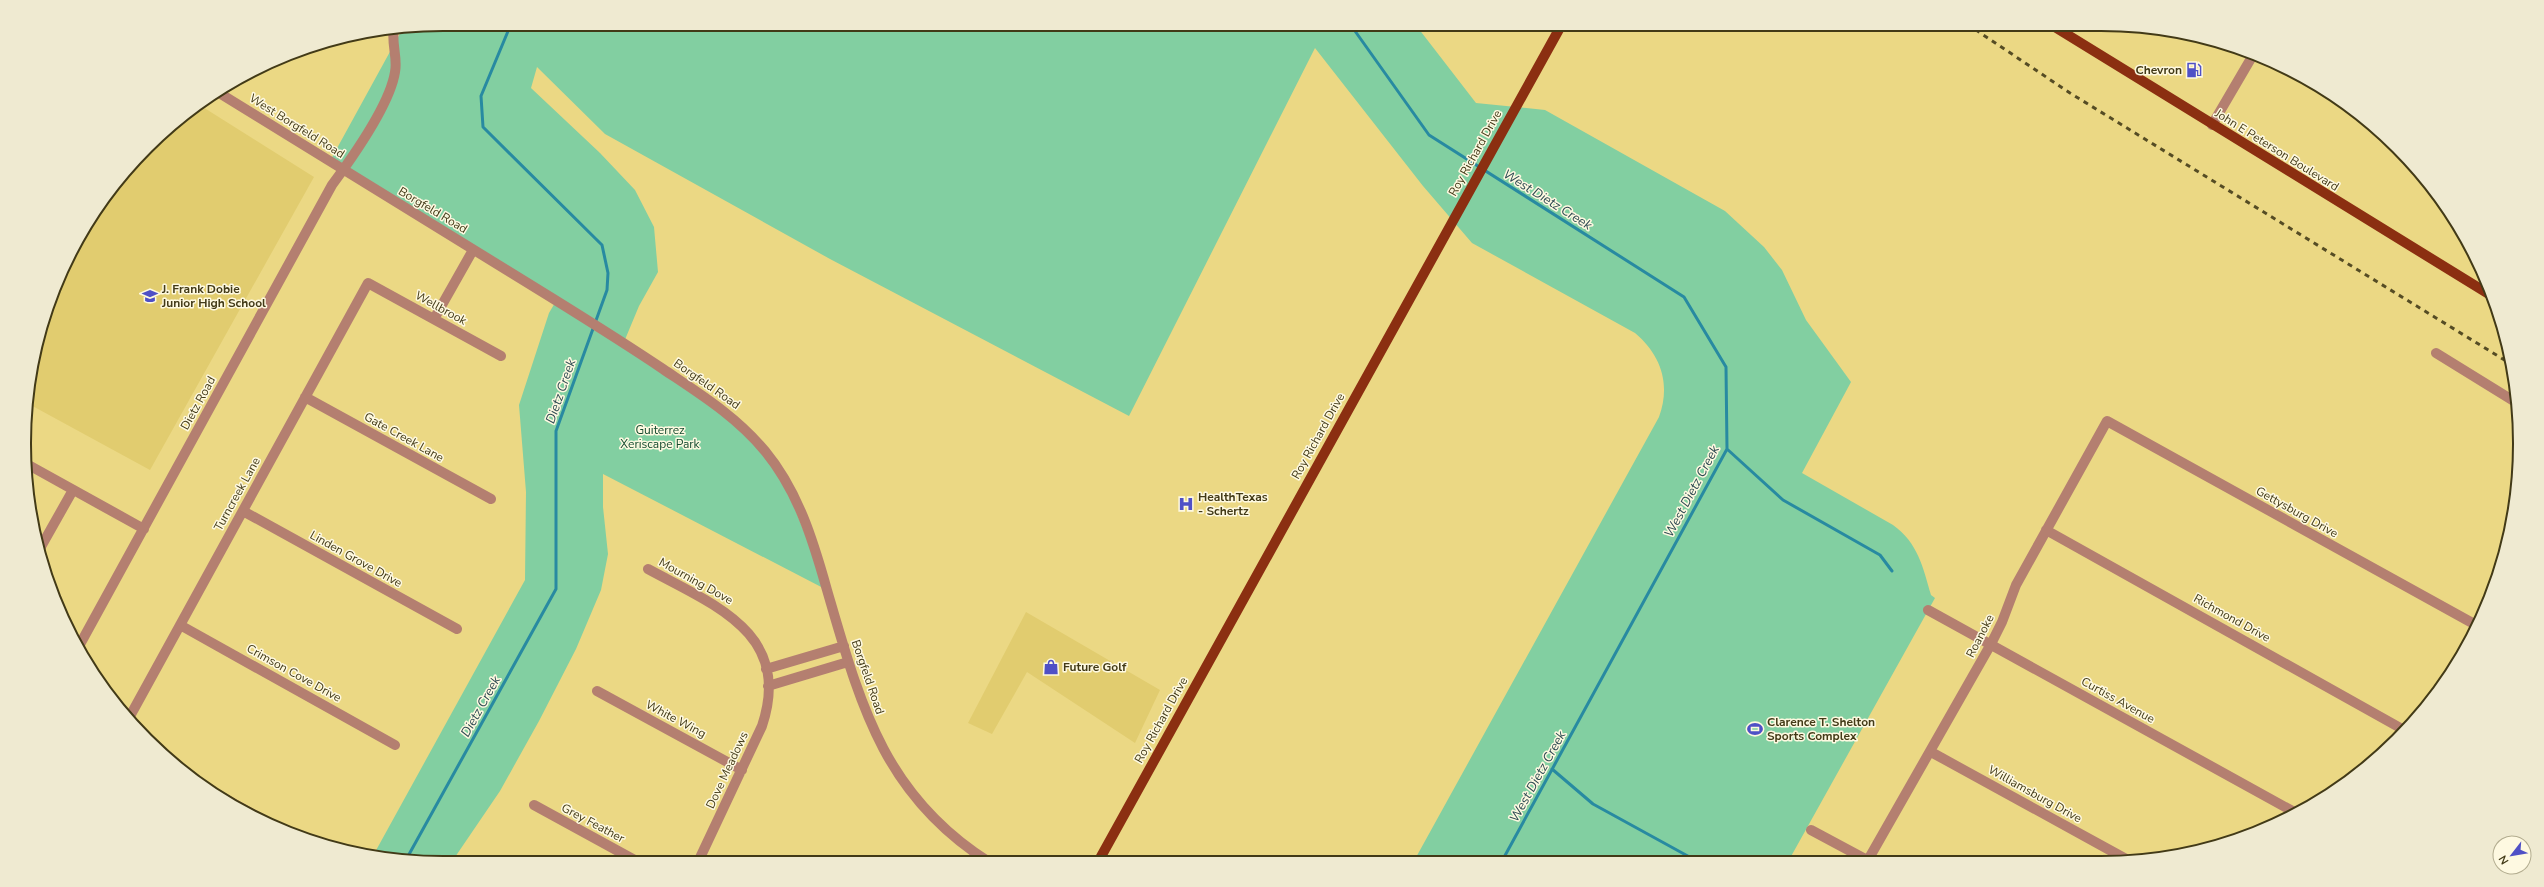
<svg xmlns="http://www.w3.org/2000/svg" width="2544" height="887" font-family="'Nunito Sans',sans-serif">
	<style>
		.built { fill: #e1cc6f }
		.green { fill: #82cfa1 }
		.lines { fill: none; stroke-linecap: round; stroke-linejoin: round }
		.stream { stroke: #288aa1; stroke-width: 3 }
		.minor { stroke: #b47f70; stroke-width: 10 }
		.major { stroke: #8b2f11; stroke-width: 10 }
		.rail { stroke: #554c24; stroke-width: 3; stroke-dasharray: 5 5; stroke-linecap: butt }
		.labels { text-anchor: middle; stroke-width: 3; stroke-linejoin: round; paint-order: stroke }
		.poi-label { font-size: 12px; font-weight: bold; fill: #423a17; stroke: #fef9e1; text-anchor: start }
		.street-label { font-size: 12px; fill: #423a17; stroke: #fef9e1 }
		.park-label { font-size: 12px; fill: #134a2e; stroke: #fef9e1 }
		.water-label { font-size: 13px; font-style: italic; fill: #2c4951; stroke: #fef9e1 }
		.rim { fill: none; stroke: #423a17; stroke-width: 2 }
	</style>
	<rect width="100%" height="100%" fill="#ebd884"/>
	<path class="built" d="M198,104L314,177L150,470L27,403L28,389L38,335L67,258L111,188L167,128Z
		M1026,612L1160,690L1135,743L1027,672L992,734L968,723Z"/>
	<path class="green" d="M444,24H1415L1476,103L1545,110L1725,211L1764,247L1782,270L1806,320L1851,382L1802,473L1893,525C1918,543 1923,567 1931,595L1935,598L1789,860L1414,861L1659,417C1671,384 1661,355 1635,333L1472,243L1423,186L1315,48L1129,416L830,259L605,134L537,67L531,88L600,153L635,190L654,227L658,272L639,306L624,342L729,414L782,476L827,590L603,474V507L608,554L601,590L576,649L539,721L500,791L451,863L374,854L525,580L526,492L519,405L549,313L556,301L330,161L403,28Z"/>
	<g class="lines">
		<path class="stream" d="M1350,24L1429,135L1684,297L1726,367L1727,449L1502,861
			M1727,449L1783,500L1880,555L1892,571
			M1552,769L1593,804L1695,860
			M407,858L556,589V431L607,290L608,273L602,245L483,127L481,96L511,24"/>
		<path class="minor" d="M216,91C328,161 440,230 552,298C589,321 626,344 663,369C700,394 736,416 765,451C798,491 813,540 827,590C860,703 883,795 989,862
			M2212,125L2253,55
			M434,319L473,250
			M2436,353L2517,403
			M305,397L491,499
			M25,463L144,529
			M243,511L457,629
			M2046,530L2404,730
			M38,552L73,490
			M648,569C714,605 793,633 762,726L698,862
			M1928,610L2296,813
			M180,625L395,745
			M78,648L332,185C352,158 390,104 395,72C398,58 391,43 394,29
			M766,669L844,646
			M768,686L848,662
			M597,691L742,770
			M129,718L368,283L501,356
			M1931,752L2126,859
			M204,787L276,827
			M534,805L640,863
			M1811,830L1867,860
			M1868,860L1991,644L2002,622L2016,585L2107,421L2476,625"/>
		<path class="major" d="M2050,24L2492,296
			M1098,862L1562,24"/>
		<path class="rail" d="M1967,24L2070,93L2511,364"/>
	</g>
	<defs>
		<symbol id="fuel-bare" viewBox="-9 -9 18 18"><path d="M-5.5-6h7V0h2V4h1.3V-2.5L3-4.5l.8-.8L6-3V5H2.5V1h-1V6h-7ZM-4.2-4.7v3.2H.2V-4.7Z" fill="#4f50c6" stroke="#fef9e1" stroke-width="2.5" paint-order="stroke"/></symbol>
		<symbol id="school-bare" viewBox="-9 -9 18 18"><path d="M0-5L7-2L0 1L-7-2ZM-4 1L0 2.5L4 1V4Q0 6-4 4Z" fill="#4f50c6" stroke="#fef9e1" stroke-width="2.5" paint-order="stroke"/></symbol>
		<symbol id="hospital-bare" viewBox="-9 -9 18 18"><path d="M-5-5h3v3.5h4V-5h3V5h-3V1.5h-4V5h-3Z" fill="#4f50c6" stroke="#fef9e1" stroke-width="2.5" paint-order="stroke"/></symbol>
		<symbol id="shop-bare" viewBox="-9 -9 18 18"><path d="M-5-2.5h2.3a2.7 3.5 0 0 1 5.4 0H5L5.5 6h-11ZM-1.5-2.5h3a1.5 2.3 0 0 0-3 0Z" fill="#4f50c6" stroke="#fef9e1" stroke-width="2.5" paint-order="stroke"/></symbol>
		<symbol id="stadium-bare" viewBox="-9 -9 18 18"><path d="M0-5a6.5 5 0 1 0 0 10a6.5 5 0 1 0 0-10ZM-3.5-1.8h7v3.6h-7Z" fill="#4f50c6" stroke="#fef9e1" stroke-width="2.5" paint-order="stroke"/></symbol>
	</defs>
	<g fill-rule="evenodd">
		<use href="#fuel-bare" x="2183" y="59" width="22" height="22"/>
		<use href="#school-bare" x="139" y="285" width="22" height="22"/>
		<use href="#hospital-bare" x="1175" y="493" width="22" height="22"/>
		<use href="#shop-bare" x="1040" y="656" width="22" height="22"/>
		<use href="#stadium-bare" x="1744" y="718" width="22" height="22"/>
	</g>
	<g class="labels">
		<g class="poi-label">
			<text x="2182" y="74" text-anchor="end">Chevron</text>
			<text x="162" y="293">J. Frank Dobie<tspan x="162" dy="14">Junior High School</tspan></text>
			<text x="1198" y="501">HealthTexas<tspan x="1198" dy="14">- Schertz</tspan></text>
			<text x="1063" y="671">Future Golf</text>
			<text x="1767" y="726">Clarence T. Shelton<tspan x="1767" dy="14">Sports Complex</tspan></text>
		</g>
		<g class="street-label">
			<text transform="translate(297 126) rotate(32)" y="4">West Borgfeld Road</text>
			<text transform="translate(2277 150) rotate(32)" y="4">John E Peterson Boulevard</text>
			<text transform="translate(1475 153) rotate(-61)" y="4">Roy Richard Drive</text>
			<text transform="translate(433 210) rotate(31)" y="4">Borgfeld Road</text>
			<text transform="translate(441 308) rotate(29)" y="4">Wellbrook</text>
			<text transform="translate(707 384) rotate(35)" y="4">Borgfeld Road</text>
			<text transform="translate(198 403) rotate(-61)" y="4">Dietz Road</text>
			<text transform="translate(1318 436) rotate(-61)" y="4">Roy Richard Drive</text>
			<text transform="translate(404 437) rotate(29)" y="4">Gate Creek Lane</text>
			<text transform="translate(237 494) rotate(-61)" y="4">Turncreek Lane</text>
			<text transform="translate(2297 512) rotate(29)" y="4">Gettysburg Drive</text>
			<text transform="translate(356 559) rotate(29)" y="4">Linden Grove Drive</text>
			<text transform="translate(696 581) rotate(29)" y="4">Mourning Dove</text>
			<text transform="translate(2232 618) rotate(29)" y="4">Richmond Drive</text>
			<text transform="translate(1980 636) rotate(-63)" y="4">Roanoke</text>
			<text transform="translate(294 673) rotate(29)" y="4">Crimson Cove Drive</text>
			<text transform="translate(868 677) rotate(71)" y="4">Borgfeld Road</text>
			<text transform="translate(2118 700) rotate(29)" y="4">Curtiss Avenue</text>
			<text transform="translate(676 719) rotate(28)" y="4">White Wing</text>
			<text transform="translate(1161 720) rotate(-61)" y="4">Roy Richard Drive</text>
			<text transform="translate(727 770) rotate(-65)" y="4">Dove Meadows</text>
			<text transform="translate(2035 794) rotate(29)" y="4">Williamsburg Drive</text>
			<text transform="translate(593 823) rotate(28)" y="4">Grey Feather</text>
		</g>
		<g class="park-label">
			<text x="660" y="434">Guiterrez<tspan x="660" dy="14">Xeriscape Park</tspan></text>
		</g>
		<g class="water-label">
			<text transform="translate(1548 199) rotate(32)" y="5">West Dietz Creek</text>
			<text transform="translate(560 391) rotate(-71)" y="5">Dietz Creek</text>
			<text transform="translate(1691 491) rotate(-62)" y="5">West Dietz Creek</text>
			<text transform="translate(480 706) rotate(-61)" y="5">Dietz Creek</text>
			<text transform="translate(1537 776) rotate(-61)" y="5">West Dietz Creek</text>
		</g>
	</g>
	<path d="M0 0H2544V887H0ZM443 31H2101A412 412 0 0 1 2513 443V444A412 412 0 0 1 2101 856H443A412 412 0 0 1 31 444V443A412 412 0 0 1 443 31Z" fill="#efead1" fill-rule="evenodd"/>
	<path class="rim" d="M443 31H2101A412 412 0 0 1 2513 443V444A412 412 0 0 1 2101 856H443A412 412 0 0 1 31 444V443A412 412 0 0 1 443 31Z"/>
	<g transform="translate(2512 855) rotate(239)"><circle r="19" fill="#fef9e1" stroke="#b3ad90"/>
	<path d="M0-3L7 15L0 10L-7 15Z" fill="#4f50c6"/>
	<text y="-6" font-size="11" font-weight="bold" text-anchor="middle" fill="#423a17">N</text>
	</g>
</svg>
